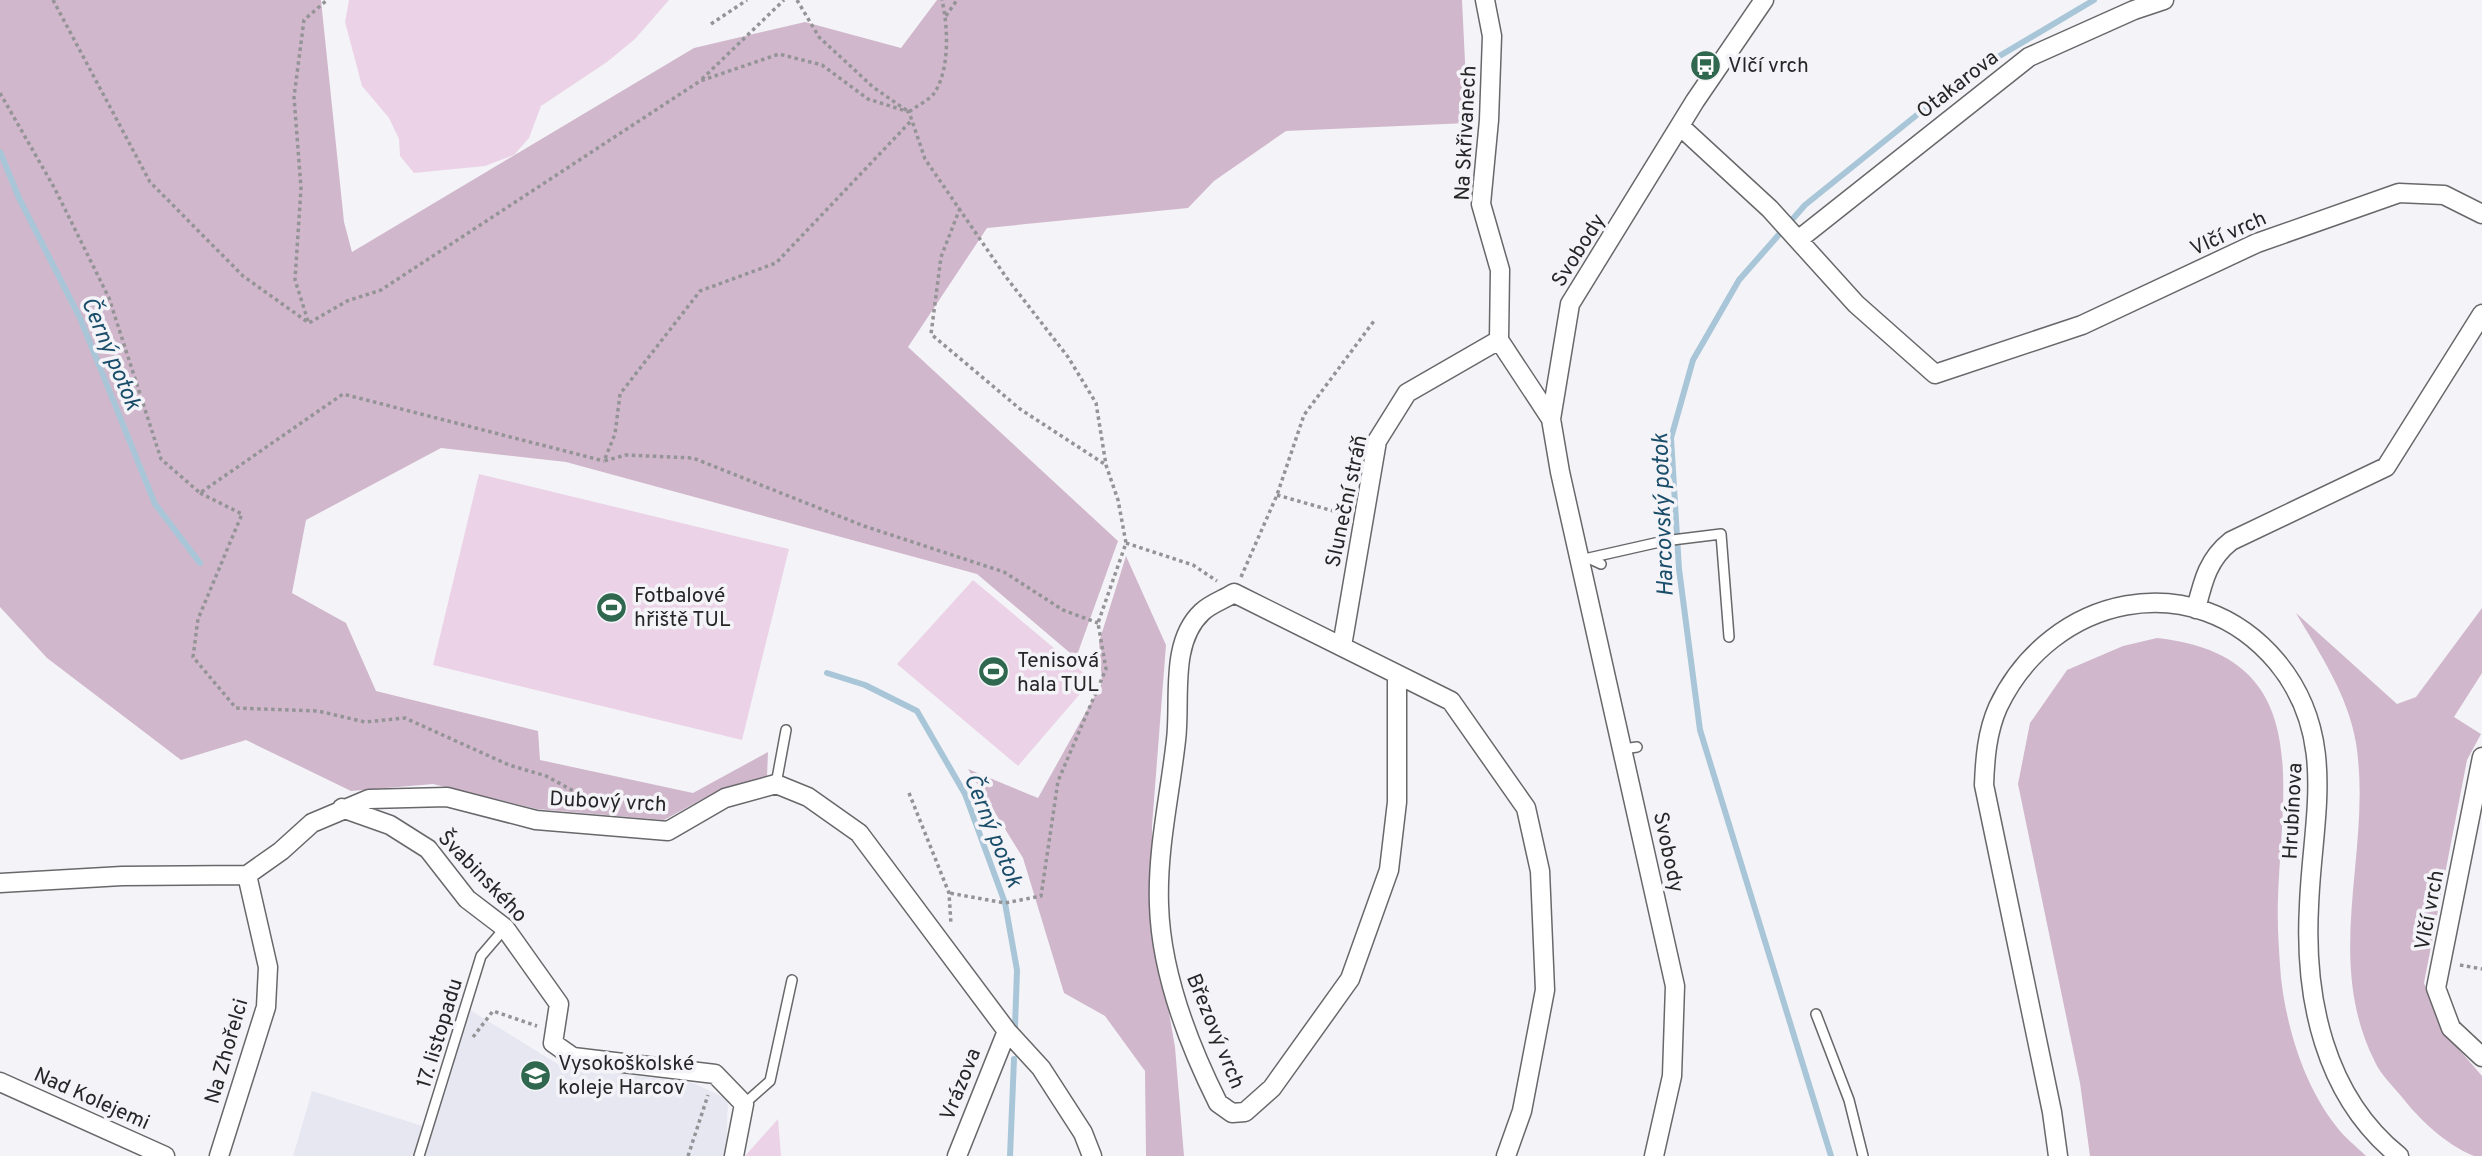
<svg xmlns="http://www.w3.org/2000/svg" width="2482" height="1156" font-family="Overpass,sans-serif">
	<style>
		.built { fill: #e7e7f2 }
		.green { fill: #ebd2e6 }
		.forest { fill: #d1b7cc }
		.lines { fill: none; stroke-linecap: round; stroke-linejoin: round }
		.stream { stroke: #a9c6d8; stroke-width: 6 }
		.lane-casing { stroke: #68686b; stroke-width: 12 }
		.street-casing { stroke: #68686b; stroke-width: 21 }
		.path { stroke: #949497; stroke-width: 3.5; stroke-dasharray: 3.5 3.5; stroke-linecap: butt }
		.lane { stroke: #fff; stroke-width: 9 }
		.street { stroke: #fff; stroke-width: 18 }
		.labels { text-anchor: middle; stroke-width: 7; stroke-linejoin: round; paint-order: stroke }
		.poi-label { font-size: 21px; fill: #262627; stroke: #f4f4f8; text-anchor: start }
		.street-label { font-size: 21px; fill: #262627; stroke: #f4f4f8 }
		.water-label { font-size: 23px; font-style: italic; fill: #1a4d69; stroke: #f4f4f8 }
	</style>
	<rect width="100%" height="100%" fill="#f4f4f8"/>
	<path class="built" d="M462,1005L561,1066L693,1083L728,1099L726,1156H293L312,1091L429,1128Z"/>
	<path class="green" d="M349,0H669L635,39L607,62L541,106L529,138L514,155L485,166L414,173L400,156L399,139L389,118L362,86L345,22Z
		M479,474L789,549L742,740L433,665Z
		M973,580L1092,680L1018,766L897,664Z
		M778,1119L781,1156H745Z"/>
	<path class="forest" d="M0,0H321L344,222L352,252L694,48L805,22L901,48L937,0H1462L1468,123L1286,131L1214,181L1188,208L987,228L908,347L1118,541L1076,658L977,574L566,462L441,448L306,520L292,593L346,623L376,691L538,731L540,760L693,793L768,752L767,777L717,791L664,820L537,809L433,784L351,791L246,740L181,760L47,658L0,607Z
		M1126,556L1166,645L1152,826V915L1175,1047L1184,1156H1146L1145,1071L1105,1016L1064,993L1023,858L968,769L1038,798L1102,683L1099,642Z
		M2482,608V673L2454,717L2481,734L2467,760L2424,983L2445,1033L2482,1076V1156H2474C2446,1145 2419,1119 2401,1096C2392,1085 2381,1075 2375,1062C2322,957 2373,851 2356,743C2348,695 2320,654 2296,613L2397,704L2416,697Z
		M2157,638C2314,655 2282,782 2278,898C2277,924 2279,952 2281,978C2287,1029 2304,1085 2336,1126C2344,1137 2356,1146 2366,1156H2090L2080,1083L2018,784L2030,723L2067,670L2123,646Z"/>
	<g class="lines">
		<path class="stream" d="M0,152L19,198L80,318L155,504L200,563
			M827,673L865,685L917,711L965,794L1005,903L1017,970L1015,1027
			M1010,1156L1014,1059
			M1831,1156L1700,730L1679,569L1671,438L1693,360L1739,280L1805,205L1964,77L2094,0"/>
		<defs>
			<path id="lane" d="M1588,558L1601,564
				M1580,560L1664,541L1721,534L1729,637
				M1623,749L1637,747
				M776,784L786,730
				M1816,1014L1849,1100L1863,1156
				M744,1104L770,1081L792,980
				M419,1156L481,956L505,928"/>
			<path id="street" d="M1485,0L1492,36L1489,120L1481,204L1500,270L1499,340L1551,419
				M1681,127L1770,209L1856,304L1935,374L2082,325L2257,243L2399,193L2444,195L2482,214
				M1798,240L2029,57L2134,10L2164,0
				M2196,609C2203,581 2208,559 2231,541L2386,467L2482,314
				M1342,646L1377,441L1407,393L1499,340
				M1397,676V802L1389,870L1350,979L1272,1088L1245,1112L1232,1113L1218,1103C1188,1043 1161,973 1159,905C1157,849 1170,795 1176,740C1181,700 1169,643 1202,612C1210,604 1225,599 1234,593L1451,701L1526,808L1540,871L1545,990L1522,1111L1506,1156
				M2482,757L2436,988L2451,1028L2482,1057
				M342,808L390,825L428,849L467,899L505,928L559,1004L553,1043L573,1057L715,1074L744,1104L734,1156
				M0,883L122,876L247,875L281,851L312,823L369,799L447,797L536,820L668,831L725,798L776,784L808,797L859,833L1007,1031L1041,1068L1083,1133L1092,1156
				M0,1082L165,1156
				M219,1156L266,1007L268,967L247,875
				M957,1156L1007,1031
				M1654,1156L1672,1076L1675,986L1560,472L1551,419L1570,304L1695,101L1764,0
				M2058,1156L2052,1112L1984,785C1985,758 1987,732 1998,707C2051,595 2194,563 2277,662C2339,737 2312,819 2309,906C2304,997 2324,1096 2399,1156"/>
		</defs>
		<use href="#lane" class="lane-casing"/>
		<use href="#street" class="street-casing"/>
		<path class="path" d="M53,0L150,182L243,276L309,323L347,301L381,290L700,81L779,54L822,65L868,99L909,112L925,159L1006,277L1068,357L1096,403L1106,465L1118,500L1126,543L1098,623L1106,669L1058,781L1041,896L1005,903L949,893
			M797,0L819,37L873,87L909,112C916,106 930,100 935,92C950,68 948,26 942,0
			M946,16L957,0
			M711,24L747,0
			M702,79L784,0
			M0,93L55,189L109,298L161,459L200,493L343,394L604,461
			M910,122L776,263L700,291L620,394L615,434L604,461L626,455L693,458L864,526L1004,572L1063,610L1098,623
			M960,208L941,257L931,334L1020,409L1106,465
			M308,321L295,280L301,188L294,97L304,20L327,0
			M200,493L242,514L198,619L193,657L236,708L318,711L365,722L405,718L509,765L546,776L581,795L586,807
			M1277,495L1344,514
			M1126,543L1193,565L1217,581
			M1241,577L1277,495L1304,415L1374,321
			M909,793L949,893L951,924
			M2460,965L2482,969
			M473,1037L493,1011L537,1026
			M688,1156L708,1095"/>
		<use href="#lane" class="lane"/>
		<use href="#street" class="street"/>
	</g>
	<defs>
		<symbol id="bus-disc" viewBox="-11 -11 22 22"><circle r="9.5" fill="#30684f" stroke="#f4f4f8"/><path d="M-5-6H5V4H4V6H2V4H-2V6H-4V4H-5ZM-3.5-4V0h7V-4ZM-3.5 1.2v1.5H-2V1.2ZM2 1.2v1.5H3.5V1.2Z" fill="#fff"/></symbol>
		<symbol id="stadium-disc" viewBox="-11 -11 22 22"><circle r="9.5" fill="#30684f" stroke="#f4f4f8"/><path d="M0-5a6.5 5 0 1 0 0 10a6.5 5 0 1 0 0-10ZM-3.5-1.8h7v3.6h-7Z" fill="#fff"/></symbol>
		<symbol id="university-disc" viewBox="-11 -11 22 22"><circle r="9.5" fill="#30684f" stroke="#f4f4f8"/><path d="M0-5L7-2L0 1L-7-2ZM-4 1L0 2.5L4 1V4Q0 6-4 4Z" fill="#fff"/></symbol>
	</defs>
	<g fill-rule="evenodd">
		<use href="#bus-disc" x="1688" y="48" width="35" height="35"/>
		<use href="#stadium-disc" x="594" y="590" width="35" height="35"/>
		<use href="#stadium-disc" x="976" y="654" width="35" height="35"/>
		<use href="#university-disc" x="518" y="1058" width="35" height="35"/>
	</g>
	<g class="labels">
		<g class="poi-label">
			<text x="1728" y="72">Vlčí vrch</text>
			<text x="634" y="602">Fotbalové<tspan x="634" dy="24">hřiště TUL</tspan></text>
			<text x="1017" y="667">Tenisová<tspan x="1017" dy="24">hala TUL</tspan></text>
			<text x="558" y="1070">Vysokoškolské<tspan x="558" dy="24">koleje Harcov</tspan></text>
		</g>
		<g class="street-label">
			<text transform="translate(1957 84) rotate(-38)" y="7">Otakarova</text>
			<text transform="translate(1465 133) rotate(-87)" y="7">Na Skřivanech</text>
			<text transform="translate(2228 233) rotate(-24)" y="7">Vlčí vrch</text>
			<text transform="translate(1578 250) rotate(-58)" y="7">Svobody</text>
			<text transform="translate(1346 501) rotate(-78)" y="7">Sluneční stráň</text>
			<text transform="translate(608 801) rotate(3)" y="7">Dubový vrch</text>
			<text transform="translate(2292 811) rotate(-87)" y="7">Hrubínova</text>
			<text transform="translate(1669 852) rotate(78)" y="7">Svobody</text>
			<text transform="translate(483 876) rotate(46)" y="7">Švabinského</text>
			<text transform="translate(2429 910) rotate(-79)" y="7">Vlčí vrch</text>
			<text transform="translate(1216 1031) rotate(68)" y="7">Březový vrch</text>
			<text transform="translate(439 1033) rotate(-73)" y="7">17. listopadu</text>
			<text transform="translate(226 1051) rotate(-74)" y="7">Na Zhořelci</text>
			<text transform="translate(960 1084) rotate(-68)" y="7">Vrázova</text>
			<text transform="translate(92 1098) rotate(24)" y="7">Nad Kolejemi</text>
		</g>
		<g class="water-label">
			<text transform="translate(112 353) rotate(67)" y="8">Černý potok</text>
			<text transform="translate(1662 515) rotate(-92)" y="8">Harcovský potok</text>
			<text transform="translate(994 830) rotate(68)" y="8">Černý potok</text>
		</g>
	</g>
</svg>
